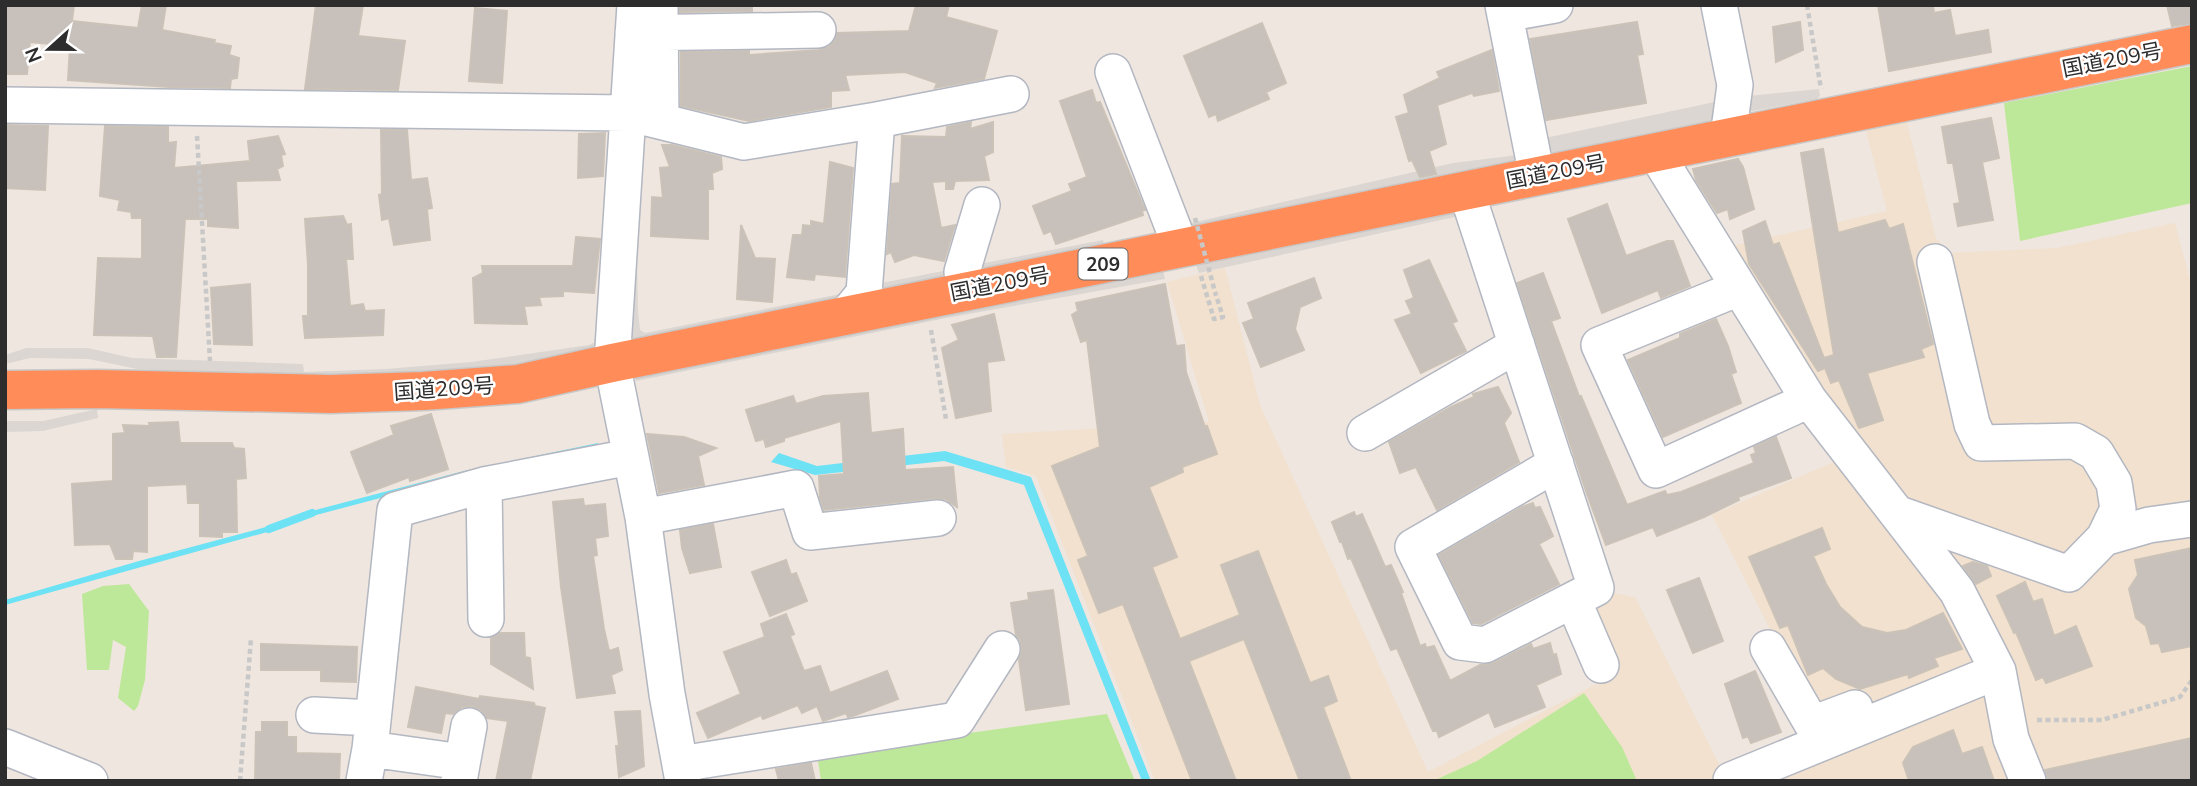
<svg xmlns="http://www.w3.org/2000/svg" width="2197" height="786" font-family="Mulish,'Noto Sans JP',sans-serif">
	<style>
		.education { fill: #f1e1ce }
		.green { fill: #bee899 }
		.plaza { fill: #dbd6d2 }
		.water { fill: #6de2f5 }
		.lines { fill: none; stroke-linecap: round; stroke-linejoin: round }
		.stream { stroke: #6de2f5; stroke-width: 8 }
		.building { fill: #c7c0bb; stroke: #cbc2b8; stroke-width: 2 }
		.minor-casing { stroke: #b3b7c1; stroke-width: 38 }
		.highway-casing { stroke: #c8c8c8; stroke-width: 41 }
		.path { stroke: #c8c8c8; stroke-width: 4.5; stroke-dasharray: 5 3.5; stroke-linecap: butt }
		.minor { stroke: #fff; stroke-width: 35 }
		.highway { stroke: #ff8c59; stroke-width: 38 }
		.path-bridge { stroke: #c8c8c8; stroke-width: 4.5; stroke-dasharray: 5 3.5; stroke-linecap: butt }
		.labels { text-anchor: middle; stroke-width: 5; stroke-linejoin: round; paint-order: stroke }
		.shield { fill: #fff; stroke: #6c6c6c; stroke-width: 2 }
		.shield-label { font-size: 19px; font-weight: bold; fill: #2d2d2d }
		.street-label { font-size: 21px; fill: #2d2d2d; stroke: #fff }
	</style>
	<rect width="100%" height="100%" fill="#efe6df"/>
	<path class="education" d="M1906,119L1936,238L1949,253L2057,248L2175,223L2192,288V781H1155L1036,476L1006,467L1002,434L1209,422L1167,282L1225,268L1260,405L1428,772L1596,684L1601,691L1565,616L1613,593L1635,597L1721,768L1823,733L1712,515L1861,450L1727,247L1887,211L1866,131Z"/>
	<path class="green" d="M2192,66V203L2020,241L2004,103Z
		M129,584L149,611L145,680L138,706L134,711L118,698L126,647L113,640L109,670H87L82,594L103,586Z
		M1584,693L1622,747L1637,781H1433L1477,761Z
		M1107,714L1135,781H821L817,754Z"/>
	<path class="plaza" d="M1819,89L1820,96L1817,99L1741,113L1738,97Z
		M1724,100L1714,120L1566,155L1556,156L1543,142L1545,138Z
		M1526,154L1522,160L1194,228L1191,223L1453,163Z
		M640,197L637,262L638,311L640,330L645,333L855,291L871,285L1103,240L1105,248L637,346L630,338Z
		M1455,205L1459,216L1199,273L1196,265L1199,259Z
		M1162,267L1165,279L946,318L636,381L635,375Z
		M600,340L597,350L589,353L479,371L306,379L137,369L89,359L30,358L5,364V355L26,348H88L132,358L303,364L304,372L385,369L471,362L589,345Z
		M97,409L98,418L43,431L5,432V421H43Z"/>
	<path class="water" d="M598,443L597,448L467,475L305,518L304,513L464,471Z
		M945,451L1031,477L1151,781H1142L1024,485L944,461L815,475L771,462L779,453L817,466Z
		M277,524L278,529L5,605V600L139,561Z"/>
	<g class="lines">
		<path class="stream" d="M269,529L312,513"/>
	</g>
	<path class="building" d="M5,5H74L72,21L138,28L142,5H166L162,30L215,40L214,43L231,46L229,55L239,58L237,78L231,79L230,88L169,87L68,80L70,46L30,42L27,74H5Z
		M316,5H363L358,36L405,41L398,90L305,89Z
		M680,5H752V11L680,12Z
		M916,5H949L946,17L997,31L984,79L935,88L937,83L905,72L845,75L849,90L831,91V107L749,121L681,106V52L749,51V55L819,50L829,47L835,40L837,33L909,31Z
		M1878,5H1933L1934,13L1950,10L1955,36L1988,30L1991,52L1889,71Z
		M2167,5H2192V23L2172,26Z
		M475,8L507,11L502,83L469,81Z
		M1637,22L1643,54L1637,55L1646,103L1546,120L1530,39Z
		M1800,22L1803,50L1776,62L1773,27Z
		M1262,23L1286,83L1266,92L1269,99L1218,121L1216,114L1209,117L1184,56Z
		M1492,50L1499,91L1474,96L1472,93L1437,105L1446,144L1429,151L1436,174L1420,177L1412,160L1409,161L1396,117L1409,113L1404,95L1440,78L1437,72Z
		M1092,90L1096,103L1100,102L1145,210L1142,211L1143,215L1056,244L1051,231L1044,234L1033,206L1072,191L1069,184L1087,177L1060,101Z
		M1991,118L1999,158L1982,162L1993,220L1958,226L1954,204L1960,203L1953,163H1948L1942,127Z
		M971,122L970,129L993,122V152L984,156L989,180L955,181L953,189H946V181L932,182L941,228L955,225L944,261L914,255L895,262L891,252L887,254L892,184L900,183L902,136L946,137L947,127Z
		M5,125L48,126L45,190L5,188Z
		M105,126L168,127V143L176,142L174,168L250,161L248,141L278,136L285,154L281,155L283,166L277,169L280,180L236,181L238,228L208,226V219H185L176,357H157L153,336L94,335L98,258L142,259V218H132L131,212L118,210L120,200L100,196Z
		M381,130H407L411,180L427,178L432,208L427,209L430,240L394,245L389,218L382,220L379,195L382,194Z
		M605,133L603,176L578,178L579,134Z
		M662,145H672L721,157L722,169L712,173L713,189H708V239L651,236L652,197L663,198L660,168L670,167Z
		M1823,149L1838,233L1885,220L1889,229L1903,224L1933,344L1921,349L1924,357L1867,373L1883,420L1859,428L1839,380L1831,383L1825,368L1818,371L1749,264L1743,231L1765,221L1773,245L1779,243L1824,358L1834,355L1801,153Z
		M1738,159L1743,167L1754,209L1730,219L1728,209L1717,213L1696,180L1693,169Z
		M830,162L853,168L845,277L815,274L814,280L787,277L793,235H802L803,225L811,226V221L824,224Z
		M1607,204L1626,256L1667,241H1673L1690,286L1661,298L1658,290L1602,313L1568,219Z
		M343,216L347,225L351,224L353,259H346L350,306L363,304L365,311L384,310L383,335L305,338L303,316H308V265L305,219Z
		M741,225L755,258L775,259L772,302L737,299Z
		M576,237L600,239L594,293L563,291V296L539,297L541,305L524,306L527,324L475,323L473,278L483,273L482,266H573Z
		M1429,260L1457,321L1452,323L1466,351L1421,373L1395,320L1412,314L1406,301L1414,298L1404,270Z
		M1543,273L1560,318L1551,321L1579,396H1581L1627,505L1665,491L1667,495L1681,492L1754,463L1751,455L1756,453L1754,447L1776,437L1791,478L1738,497L1739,500L1704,517L1657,536L1653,527L1606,545L1587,494L1517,283Z
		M1314,278L1321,298L1300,307L1295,329L1304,350L1261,367L1243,323L1254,319L1248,303Z
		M250,284L252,345L214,344L211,288Z
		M1165,284L1176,346L1184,345L1186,372L1205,427L1207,426L1217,454L1182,467L1183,472L1149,487L1177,557L1152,567L1180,639L1240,615L1221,565L1258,551L1310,683L1328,676L1337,701L1323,707L1351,781H1300L1244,639L1189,661L1236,781H1192L1123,604L1099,613L1078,560L1088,556L1052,466L1100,447L1087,340L1081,342L1072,315L1078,311L1076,303Z
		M994,314L1004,360L987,362L991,411L956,418L942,348L959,340L952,325Z
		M1716,319L1728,346L1736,372L1731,374L1741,403L1663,437L1628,360L1680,338V334Z
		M1498,387L1511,413L1504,423L1519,462L1437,510L1416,467L1400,473L1389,442L1451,407L1474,397L1473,394Z
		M868,393L871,433L903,429L905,470L953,467L957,507L945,499L936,498L824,510L820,498L819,476L844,474L841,421L784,438V441L766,447L764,439L756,441L746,410L793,396L796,404L823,396Z
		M431,414L448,469L410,481L409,477L367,493L351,452L394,435L391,426Z
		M178,422L180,443H232L234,448L244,449L246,478L236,479L237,532H222V537L200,536V503H188L187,484L147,486V552L133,551L132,559H116L110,544L75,545L72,484L113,481V434L125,433L123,425L150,426L149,423Z
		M647,434L684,437L716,448L698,456L704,485L659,493Z
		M583,499L584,506L605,504L608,536L595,538L597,555L593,556L604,629L609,651L618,648L622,670L611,675L615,693L577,698L561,587L553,502Z
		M1533,503L1535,508L1540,507L1553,536L1539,544L1559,584L1481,624L1473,623L1439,555L1522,507Z
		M1354,512L1356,517L1362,514L1385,567L1391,565L1403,592L1401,593L1420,646L1425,644L1426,648L1434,646L1450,681L1480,665L1494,663L1531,644L1533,649L1550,643L1553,655L1556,654L1561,674L1536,685L1545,707L1495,727L1489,712L1439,737L1437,731H1433L1397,648L1391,650L1351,558L1348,559L1342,542H1340L1332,522Z
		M713,524L721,567L690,573L682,548L680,530Z
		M1822,528L1830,549L1813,556L1826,584L1840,607L1862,627L1887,633L1906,630L1943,613L1962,649L1934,658L1938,666L1909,678L1908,674L1860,689L1836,679L1823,668L1808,675L1788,625L1780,628L1749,557Z
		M2192,548V646L2162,652L2159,643L2151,644L2146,626L2136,618L2129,589L2138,575L2135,560Z
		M786,560L791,575L796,573L807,601L770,616L752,572Z
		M1973,562L1987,566L1991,576L1976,584L1963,566Z
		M1699,578L1723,641L1693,653L1667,590Z
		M2025,582L2033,602L2042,599L2054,636L2076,626L2092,666L2046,683L2043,677L2036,680L2016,632L2014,633L1997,596Z
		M1053,590L1069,704L1026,710L1019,660L1022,649L1020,640L1016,635L1011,603L1029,600L1028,593Z
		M786,614L794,634L790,636L804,671L820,666L830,693L887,671L898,699L853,716L848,717L846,713L823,721L817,706L802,713L798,705L763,719L761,715L708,738L697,713L741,694L724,652L765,637L761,624Z
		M500,633H524L525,657L530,658L533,689L491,664V638Z
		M261,644L357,647L356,682L321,681V670H261Z
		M1755,671L1781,732L1751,743L1748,736L1743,738L1725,684Z
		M416,687L479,699L480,696L534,703L535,706L545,708L530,781H496L508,721L487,718L481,710L472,706L462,707L453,714L445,713L441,733L408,727Z
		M640,711L644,766L619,777L616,746H619L615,712Z
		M262,722H287V737H296V753L340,754L339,781H255L256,732H262Z
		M1953,730L1962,754L1982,747L1994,781H1909L1903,763L1913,747Z
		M2192,738V781H2048L2045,770Z
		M811,763L815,781H779L776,769Z"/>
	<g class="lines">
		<defs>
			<path id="minor" d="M635,5L612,363L643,517L667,694L683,781
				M660,5L661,121
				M1503,5L1537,176
				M1719,5L1735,85L1728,137
				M1505,14L1555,5
				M633,33L818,30
				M1113,72L1181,248
				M5,105L627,113L744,142L877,120L1011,94
				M1655,152L1809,400L1957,591L1998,671L2011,739L2028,781
				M1466,190C1509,323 1553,455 1596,588L1485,645L1460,642L1413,547L1556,464
				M1935,262L1972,424L1981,443L2075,441L2096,453L2114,483L2118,509L2104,538
				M962,272L982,205
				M1739,288L1599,345L1656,470L1809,400
				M846,315L864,293L877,120
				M1365,433L1517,345
				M484,485L486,619
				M1899,514L2069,574L2104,538L2149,525L2192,519
				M643,517L796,488L810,532L938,518
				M1573,600L1601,665
				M1768,648L1812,724L1855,708
				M314,715L373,718
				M5,747L90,781
				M370,749L462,762
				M680,764L957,720L1002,649
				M1731,780L1998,671
				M364,781L370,749L395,510L484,485L630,457
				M459,781L469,726"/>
			<path id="highway" d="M5,390L97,389L330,394L423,391L518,384L612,363L2192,44"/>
		</defs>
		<use href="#minor" class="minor-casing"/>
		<use href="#highway" class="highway-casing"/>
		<path class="path" d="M1807,5L1821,89
			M197,136L210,361
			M1201,276L1214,319L1223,317L1215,292
			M931,330L946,419
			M2037,720H2102L2180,697L2192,680
			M240,781L251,638"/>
		<use href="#minor" class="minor"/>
		<use href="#highway" class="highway"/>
		<path class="path-bridge" d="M1195,218L1215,292"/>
	</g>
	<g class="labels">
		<rect class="shield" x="1078.5" y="248.5" width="49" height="31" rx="5"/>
		<g class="shield-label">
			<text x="1103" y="271">209</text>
		</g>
		<g class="street-label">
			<text transform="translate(2112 60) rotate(-11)" y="7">国道209号</text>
			<text transform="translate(1556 172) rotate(-11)" y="7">国道209号</text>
			<text transform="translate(1000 284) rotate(-11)" y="7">国道209号</text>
			<text transform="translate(444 389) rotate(-4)" y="7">国道209号</text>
		</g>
	</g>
	<rect width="2197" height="786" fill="none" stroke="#2d2d2d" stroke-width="14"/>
	<g transform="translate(49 49) rotate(249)" stroke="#ffffff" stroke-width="5" paint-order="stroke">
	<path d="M0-5L12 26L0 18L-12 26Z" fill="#2d2d2d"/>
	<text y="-10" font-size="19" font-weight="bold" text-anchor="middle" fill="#2d2d2d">N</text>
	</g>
</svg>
